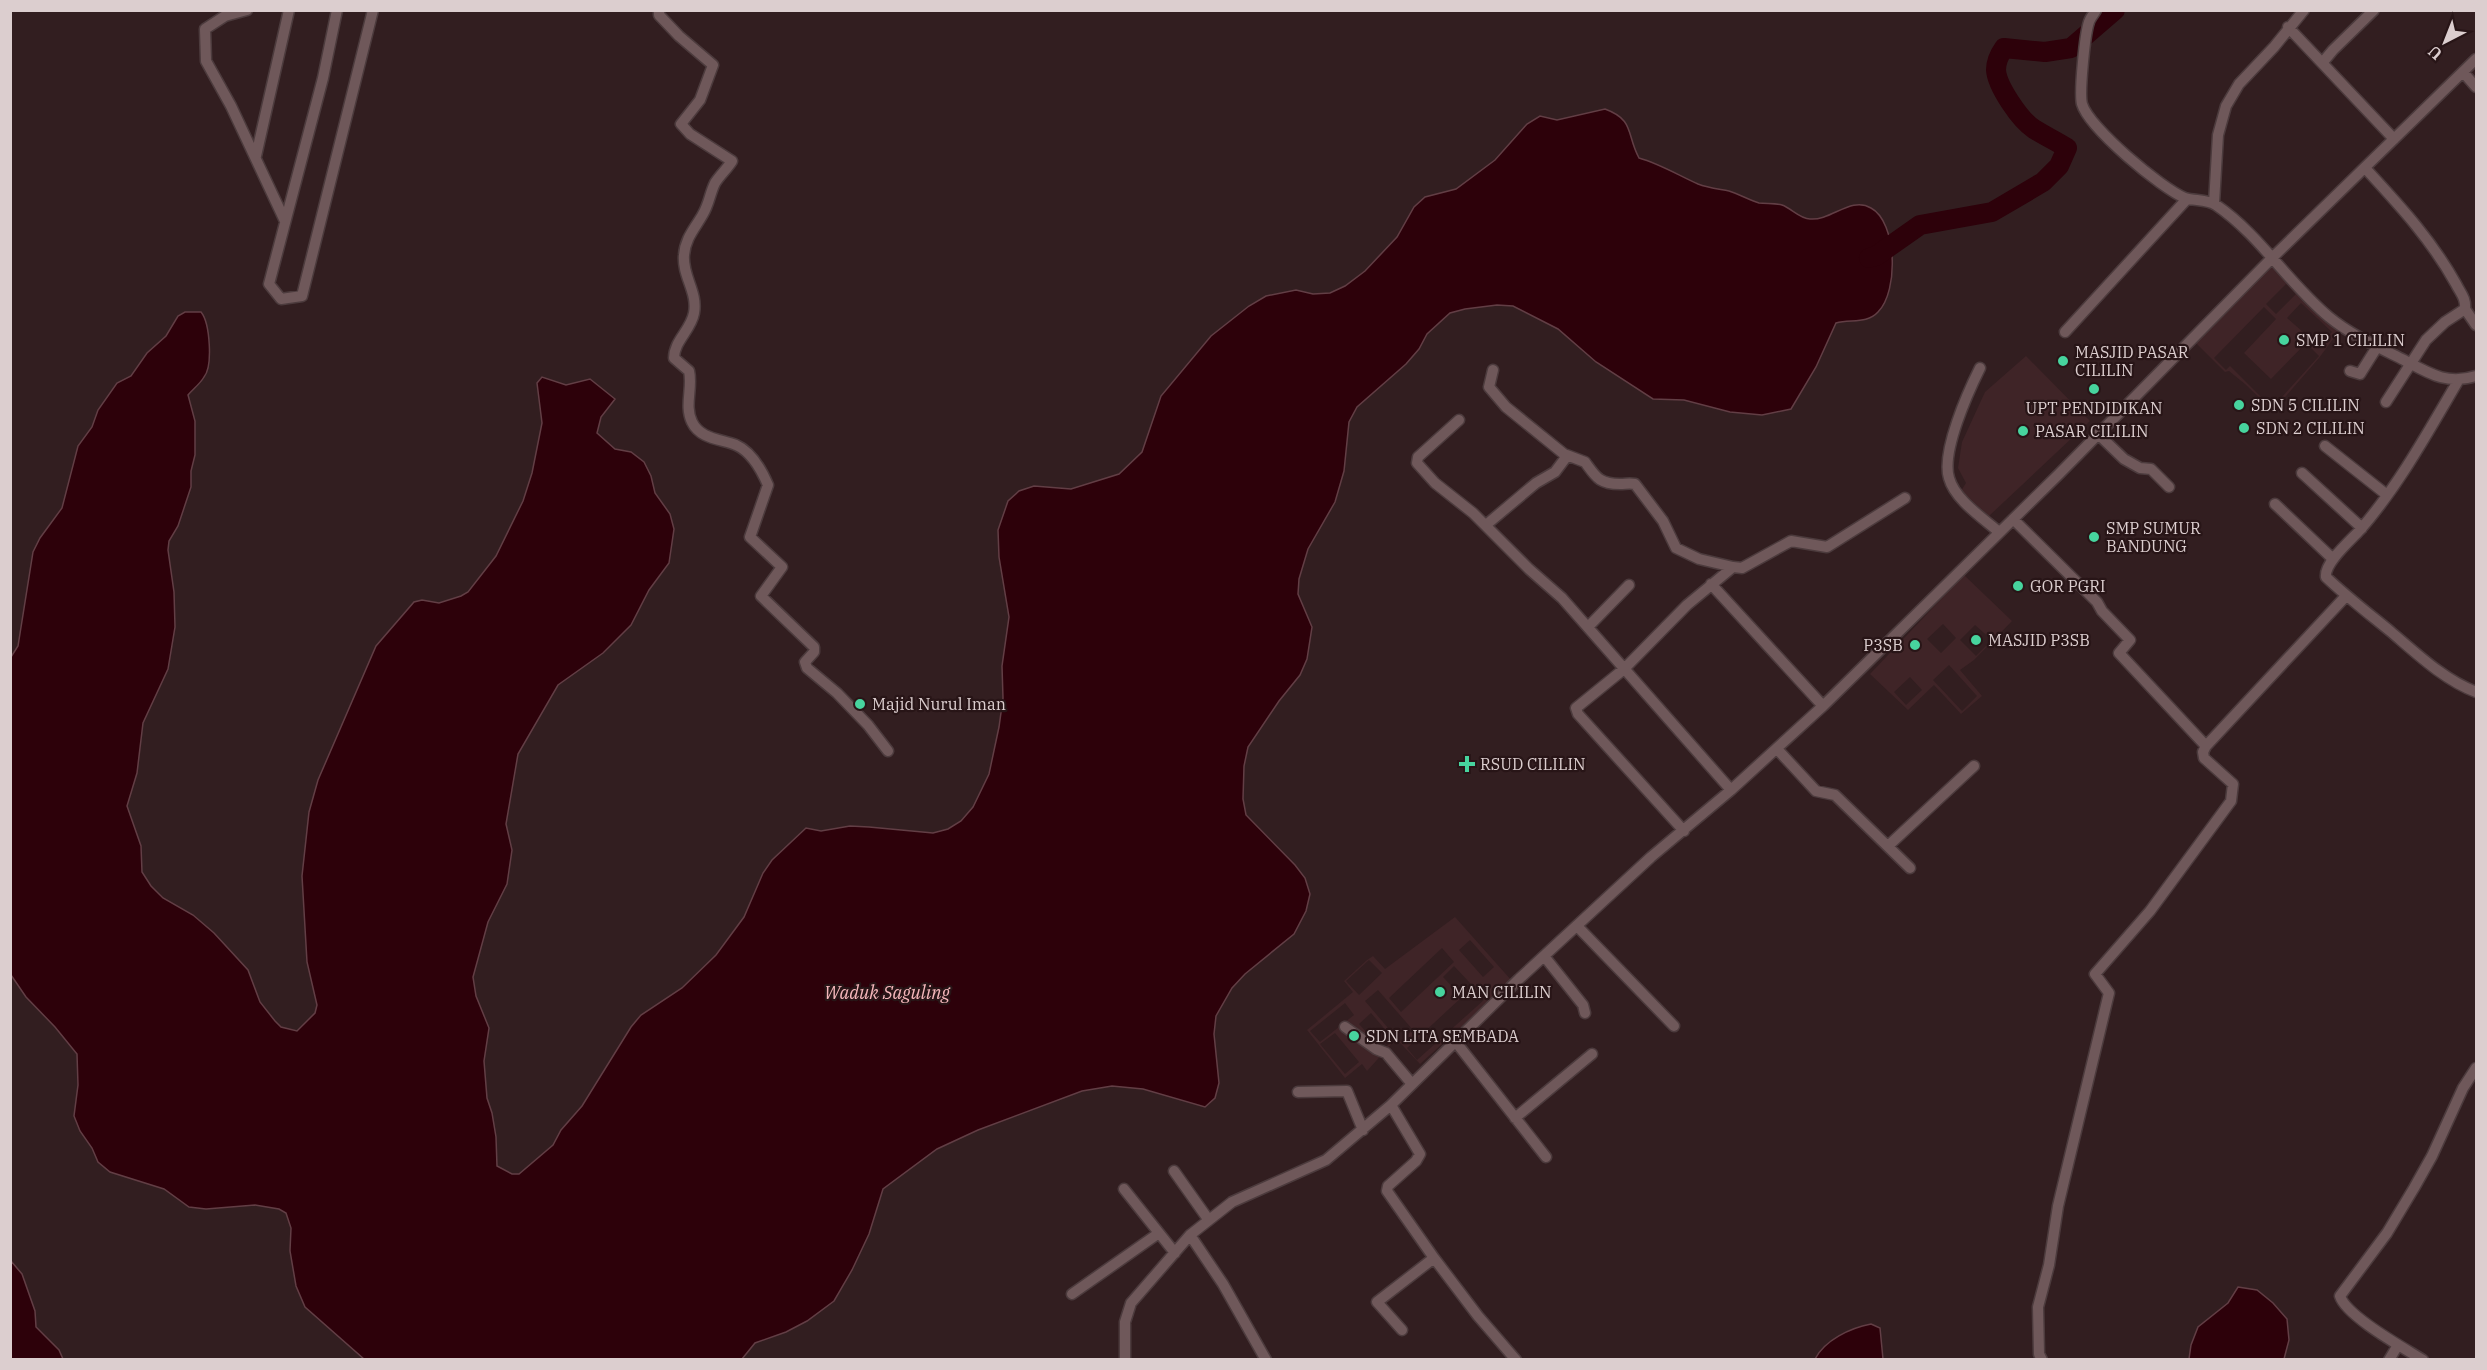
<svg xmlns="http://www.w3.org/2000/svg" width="2487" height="1370" font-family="'IBM Plex Serif',serif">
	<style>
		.built { fill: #3f2427; fill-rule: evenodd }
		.water { fill: #2d010a; stroke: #623e45; stroke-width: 1.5 }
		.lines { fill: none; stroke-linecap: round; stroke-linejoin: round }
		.river { stroke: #2d010a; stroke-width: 20 }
		.minor-casing { stroke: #4c3b3d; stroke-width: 13 }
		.minor { stroke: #6f585a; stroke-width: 10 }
		.poi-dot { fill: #47d49e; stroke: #281517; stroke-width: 2 }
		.labels { text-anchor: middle; stroke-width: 4.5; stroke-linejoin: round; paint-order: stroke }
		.poi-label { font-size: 16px; fill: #dccecf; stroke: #281517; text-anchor: start }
		.water-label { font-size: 18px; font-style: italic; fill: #f5b7bb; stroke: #281517 }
	</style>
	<rect width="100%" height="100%" fill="#321e20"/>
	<path class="built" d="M2274,263L2339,331L2319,358L2273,411L2245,384L2229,371L2225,372L2195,342ZM2286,284L2296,294L2276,314L2266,304ZM2301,303L2332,332L2319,346L2287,318ZM2264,307L2276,319L2244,353L2271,379L2306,343L2319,356L2272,408L2230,366L2226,370L2214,358Z
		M2026,356L2090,421L1989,516L1961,491L1966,483L1958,468L1962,442L1985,392Z
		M1964,575L2012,621L1974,660L1960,670L1982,696L1961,714L1934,685L1908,710L1870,674ZM1943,624L1956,638L1941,653L1927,639ZM1975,625L1992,640L1976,656L1960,640ZM1949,665L1977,696L1962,711L1933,680ZM1910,677L1922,690L1906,705L1894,692Z
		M1455,917L1512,981L1420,1064L1389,1031L1395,1040L1367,1071L1362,1064L1345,1078L1307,1030L1353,992L1344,981L1367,960L1373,956L1385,969ZM1470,940L1494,967L1483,977L1459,950ZM1442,948L1454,962L1401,1012L1389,998ZM1369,960L1382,973L1359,995L1346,981ZM1454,966L1485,999L1417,1060L1407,1048L1462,997L1443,977ZM1378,990L1413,1030L1400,1042L1365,1001ZM1345,1003L1354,1015L1320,1042L1310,1031ZM1371,1013L1394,1040L1382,1050L1359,1024ZM1335,1033L1359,1062L1345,1074L1320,1044Z"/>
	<path class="water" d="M1605,109C1635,120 1626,134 1639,158C1660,164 1678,175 1698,184C1708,188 1719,189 1729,191C1739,194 1749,200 1759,203C1766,204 1775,203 1782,205C1791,208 1800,219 1810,219C1831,221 1851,196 1871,208C1897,222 1899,291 1878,312C1867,324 1851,319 1836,323L1816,367L1791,409L1762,415L1730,412L1684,400L1653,399L1596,362L1558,329L1513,306L1497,305L1465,309L1450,313L1427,334L1419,349L1406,364L1357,407L1349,422L1344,471L1335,502L1308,549L1299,579L1298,594L1312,627L1307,659L1300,675L1279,701L1248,747L1244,766L1243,799L1246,815L1295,865L1305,878L1310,894L1306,911L1294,934L1245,974L1232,988L1216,1016L1214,1034L1219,1083L1215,1098L1205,1107L1143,1089L1112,1086L1082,1091L978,1130L937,1149L883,1189L869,1234L852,1270L834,1301L807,1321L786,1332L755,1343L742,1359H364L305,1307L296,1286L290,1251L291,1228L286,1213L279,1209L255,1205L206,1209L189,1207L164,1189L110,1172L98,1162L92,1148L80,1131L74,1116L78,1085L77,1054L55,1027L26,997L11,975V657L18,646L33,552L40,538L62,508L78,446L92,427L98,410L117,383L131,376L147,353L166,336L178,316L185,312H201C210,323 213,366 204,377C200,384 193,389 188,395L195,421V455L191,471V487L178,526L169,541L168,550L174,592L175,627L168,669L143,723L137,773L127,806L141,846L142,872L151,886L163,898L193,915L214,933L248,970L260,1002L275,1021L281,1027L297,1031L315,1013L317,1005L307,962L302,876L309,812L318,780L376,646L414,602L422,600L439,603L461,596L468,592L496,556L523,501L532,473L542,423L537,383L542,377L566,385L590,379L615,399L601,417L597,433L615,449L631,452L644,462L651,476L655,493L670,514L674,529L669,563L649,590L631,625L603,653L558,685L518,754L506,824L512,850L507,884L488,922L473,977L476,996L489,1028L484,1061L487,1098L492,1113L496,1137L497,1166L512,1174H519L553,1145L561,1130L582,1106L631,1027L641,1015L682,988L716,955L744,917L763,873L772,860L806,828L821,831L850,826L869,827L933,833L948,829L961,821L973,807L989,774L999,727L1003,698L1002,666L1009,617L999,557L998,530L1008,501L1019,491L1034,486L1071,489L1119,474L1142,452L1161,396L1211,336L1249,306L1266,296L1296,290L1313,294L1330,293L1345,286L1365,271L1397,237L1414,207L1425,197L1456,189L1495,160L1527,124L1540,116L1557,120Z
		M11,1261L22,1274L35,1311L36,1327L59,1350L63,1359H11Z
		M2238,1287L2257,1290L2273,1303L2287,1319L2289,1340L2284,1359H2189L2191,1345L2198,1327L2228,1303Z
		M1871,1324L1880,1328L1883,1359H1815C1825,1340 1850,1328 1871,1324Z"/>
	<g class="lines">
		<path class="river" d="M1869,258L1876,256L1920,225L1992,212L2043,182L2059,166L2067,148C2056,141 2045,136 2034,129C2020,120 1997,86 1996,70C1996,61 1999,55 2004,48L2045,52L2071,48L2115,10"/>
		<defs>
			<path id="minor" d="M247,10L225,16L205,29L206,61L231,106L285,221
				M337,10L323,78L269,284L281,299L302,296L373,10
				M659,10V15L679,36L713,65L700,100L681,124L690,134L732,161C727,169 720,175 715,183C710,193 709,204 703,214C696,227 685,238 684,255C682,276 698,292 694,313C691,330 674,341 674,358L689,371C693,387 684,406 692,422C700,439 721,439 736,445C752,452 762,471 768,485L750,537L782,567L761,596L814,647V652L805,662L807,668L837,693L868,725L888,751
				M2096,10C2094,14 2090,18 2089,22C2085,33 2079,93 2082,104C2089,128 2161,188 2185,198C2195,201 2207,199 2216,205C2260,235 2288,283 2329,317C2351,335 2378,347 2404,360C2430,374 2447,385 2476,376
				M2288,27L2394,139
				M2323,62L2333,50L2374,10
				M2463,72L2476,87
				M256,156L289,10
				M2365,168C2399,205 2431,239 2456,284C2461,294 2466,298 2465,309L2476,325
				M2214,203L2218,135L2226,106L2239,84L2274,47L2304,10
				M2065,332L2187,199
				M1980,368C1968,392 1941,452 1949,478C1955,500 1983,518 1999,532
				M1493,370L1489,387L1506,407L1564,454L1585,462C1596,477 1599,484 1620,484C1626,484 1629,483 1635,484L1663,521L1676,548L1699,559L1733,567
				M2350,371L2360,374L2377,347
				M2458,381C2428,432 2399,485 2360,530C2350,541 2324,563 2326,577C2346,596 2368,613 2390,631C2416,653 2444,680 2476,692
				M2386,402L2426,340L2445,322L2465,309
				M1459,420L1418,457L1417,463L1435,483L1473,513L1529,569L1562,598L1731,790
				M2098,434L2124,459L2140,468L2151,469L2169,487
				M2325,446L2387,495
				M2302,473L2362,528
				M2275,504L2333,559
				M2013,519L2097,602L2102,611L2130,640L2119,653L2206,746
				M1486,525L1536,483L1555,472L1567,456
				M1711,584L1823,706
				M1588,627L1629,585
				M1777,749L1816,791L1835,795L1910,868
				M1684,831L1578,714L1576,708L1624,669L1687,605L1733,567L1742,568L1791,541L1827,547L1905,498
				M1888,846L1974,766
				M1577,926L1674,1026
				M1544,956L1583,1005L1585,1013
				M1345,1027L1376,1049L1386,1053L1412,1084
				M1455,1041L1546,1157
				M1298,1092L1347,1091L1363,1130
				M1391,1105L1420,1154L1416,1161L1388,1186L1387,1191L1434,1258L1377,1302L1402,1330
				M1515,1118L1592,1054
				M1174,1171L1208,1219
				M1124,1189L1175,1253
				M1190,1235L1223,1284L1266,1360
				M1434,1258L1478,1316L1516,1360
				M1072,1294L1159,1233
				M1125,1360V1322L1131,1303L1190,1235L1232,1202L1326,1160L1391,1105L1519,979L1651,857L1731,790L1823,706L2059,474L2273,257L2476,59
				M2042,1360L2039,1354L2038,1307L2049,1265L2058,1206L2109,993L2095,974L2150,911L2231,801L2233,784L2204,758L2203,752L2206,746L2346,596
				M2389,1360L2398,1345
				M2423,1360C2404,1348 2346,1316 2340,1296L2387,1233L2414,1188L2432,1156L2463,1088L2476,1068"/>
		</defs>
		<use href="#minor" class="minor-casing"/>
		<use href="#minor" class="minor"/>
	</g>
	<g class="poi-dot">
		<circle cx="2284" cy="340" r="6"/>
		<circle cx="2063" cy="361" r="6"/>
		<circle cx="2094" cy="389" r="6"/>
		<circle cx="2239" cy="405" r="6"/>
		<circle cx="2244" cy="428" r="6"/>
		<circle cx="2023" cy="431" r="6"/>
		<circle cx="2094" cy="537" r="6"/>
		<circle cx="2018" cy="586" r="6"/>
		<circle cx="1976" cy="640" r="6"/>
		<circle cx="1915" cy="645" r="6"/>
		<circle cx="860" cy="704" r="6"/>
		<path d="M1464 755h6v6h6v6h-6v6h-6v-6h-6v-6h6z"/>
		<circle cx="1440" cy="992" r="6"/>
		<circle cx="1354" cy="1036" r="6"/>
	</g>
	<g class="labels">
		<g class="poi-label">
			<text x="2296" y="346">SMP 1 CILILIN</text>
			<text x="2075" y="358">MASJID PASAR<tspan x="2075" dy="18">CILILIN</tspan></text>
			<text x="2251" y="411">SDN 5 CILILIN</text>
			<text x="2094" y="414" text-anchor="middle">UPT PENDIDIKAN</text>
			<text x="2256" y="434">SDN 2 CILILIN</text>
			<text x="2035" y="437">PASAR CILILIN</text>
			<text x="2106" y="534">SMP SUMUR<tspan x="2106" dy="18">BANDUNG</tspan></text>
			<text x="2030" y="592">GOR PGRI</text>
			<text x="1988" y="646">MASJID P3SB</text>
			<text x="1903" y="651" text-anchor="end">P3SB</text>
			<text x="872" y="710">Majid Nurul Iman</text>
			<text x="1480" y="770">RSUD CILILIN</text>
			<text x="1452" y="998">MAN CILILIN</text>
			<text x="1366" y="1042">SDN LITA SEMBADA</text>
		</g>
		<g class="water-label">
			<text x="887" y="999">Waduk Saguling</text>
		</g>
	</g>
	<rect width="2487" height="1370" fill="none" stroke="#dccecf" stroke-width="24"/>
	<g transform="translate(2445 42) rotate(222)" stroke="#281517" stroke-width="4.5" paint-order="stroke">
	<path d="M0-4.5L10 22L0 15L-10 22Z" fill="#dccecf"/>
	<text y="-9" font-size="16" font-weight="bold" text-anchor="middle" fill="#dccecf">U</text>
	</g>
</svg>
